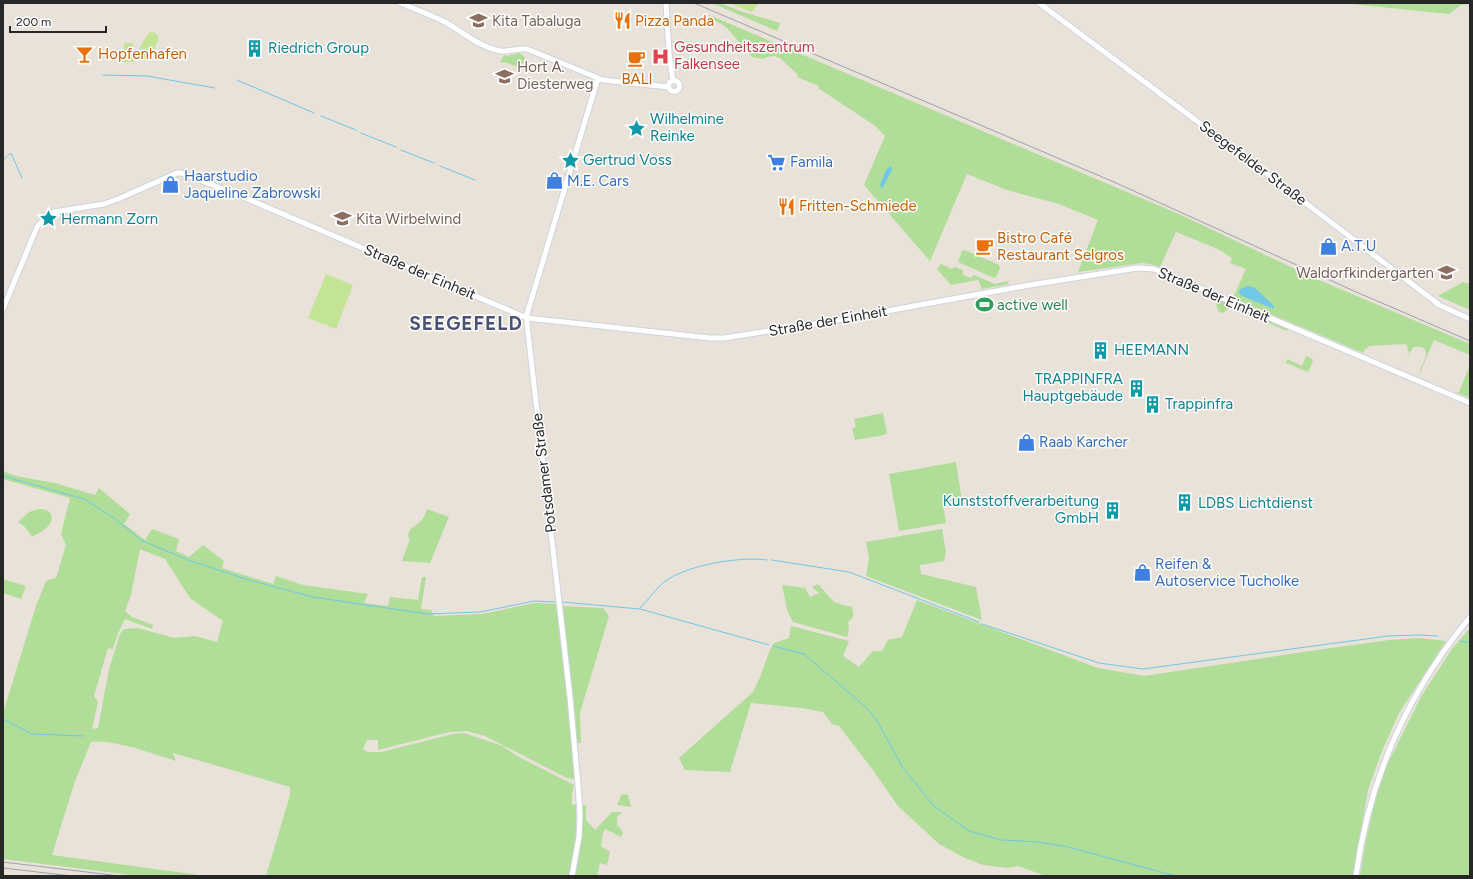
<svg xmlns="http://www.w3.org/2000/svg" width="1473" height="879" font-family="Figtree,sans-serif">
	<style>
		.green { fill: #b0dd98; fill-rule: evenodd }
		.pitch { fill: #c3e494 }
		.water { fill: #71c7e6 }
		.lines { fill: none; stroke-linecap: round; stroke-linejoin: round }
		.stream { stroke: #71c7e6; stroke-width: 1 }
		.secondary-casing { stroke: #cfd2e0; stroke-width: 7 }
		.secondary { stroke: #fff; stroke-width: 5 }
		.rail { stroke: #9da0b1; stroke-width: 1 }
		.labels { text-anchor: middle; stroke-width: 3; stroke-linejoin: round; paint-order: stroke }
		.education-label { font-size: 15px; fill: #785e54; stroke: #fff; text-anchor: start }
		.food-label { font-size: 15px; fill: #c56008; stroke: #fff; text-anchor: start }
		.health-label { font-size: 15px; fill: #be3a42; stroke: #fff; text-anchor: start }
		.culture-label { font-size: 15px; fill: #0d838f; stroke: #fff; text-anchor: start }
		.shop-label { font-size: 15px; fill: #366cbe; stroke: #fff; text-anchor: start }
		.street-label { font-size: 15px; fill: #272727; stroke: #fff }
		.leisure-label { font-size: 15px; fill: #27864d; stroke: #fff; text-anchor: start }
		.district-label { font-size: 19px; font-weight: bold; letter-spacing: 1px; fill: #4b5375; stroke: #fff }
	</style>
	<rect width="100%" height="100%" fill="#e9e2d9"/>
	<path class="green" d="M712,3H720L743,12L780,23L777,31Z
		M1342,3H1470V4L1461,5L1449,14Z
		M709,15L1181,215L1312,277L1470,344V355L1434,340L1419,375C1420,365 1437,345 1414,347L1412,349L1403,369L1410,352L1408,351L1407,345L1404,344L1369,346L1367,349L1366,348L1363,353L1233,298L1246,269L1230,263L1232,258L1218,249L1176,232L1160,267L1150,264L1142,263L1078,272L1098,220L1059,204L1007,190L967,174L930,261L864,185L885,136L874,125L818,88L819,86L797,77L798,75L780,58L774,56L768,57L763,59L752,57L726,27L709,17Z
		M520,53L525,58L521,68L504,62L503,63L500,62L504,55L507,56Z
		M965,250L999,265L1000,268L996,277L994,278L958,262L962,251Z
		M941,264L952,269L957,265L955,267L963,270V275L971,278L974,275L995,284L1008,281L1009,284L982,289L978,280L951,285L937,269Z
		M1463,282L1470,284V310L1438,296Z
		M1218,299H1221L1288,328L1287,331L1234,308H1229L1223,313L1218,311L1216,302Z
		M1306,356L1311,358L1313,361L1308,372L1286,363L1287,359L1302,366Z
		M1470,365V398L1456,392H1459Z
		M883,413L887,433L884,435L855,440L852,428L856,427L854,419Z
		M956,462L962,501L943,505L946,523L899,531L889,474Z
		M3,471L16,476L55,483L95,495L99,488L130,514L124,524L145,540L152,529L179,539L176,551L189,557L203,545L224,561L222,568L273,584L276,576L303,585L368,594L364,603L388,606L390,597L418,600L422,577H426L421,609L431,610L434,616L482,614L535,603L557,604L570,711L575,776L573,779L567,778L485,736L467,731L449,732L378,750V740H367L363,749L367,752H381L453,734L464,733L503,746L517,756L574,785L572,793V805L576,804V839L570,876H266L290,795V787L173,753L176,761C153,754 113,739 91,742L75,781L52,855L206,876H140L3,859V713L36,606L46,581L56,578L66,545L61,534L70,498L3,479ZM140,549L165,559L190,598L223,621L217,642L195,636L174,638L138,628L124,629L120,634L109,669L98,728L92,729L98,702L94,696L108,648L113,649L118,633L125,619L152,629L153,625L132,617L125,611L131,595Z
		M38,509C42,509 47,509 50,513C57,524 40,533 32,537L25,527L18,522L29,512Z
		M427,509L449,517L430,563L402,561L410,539L408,536C409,527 415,527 420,522C424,518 425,514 427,509Z
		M942,529L946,552L944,561L920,565L921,574L976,587L982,620L866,576L869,558L866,542Z
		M3,579L26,586L21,599L3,593Z
		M818,584L834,602C840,603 845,607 851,606C854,613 855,617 848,622L849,630L847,637L793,622L787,610L782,585L805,588L810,597L819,593L812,587Z
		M917,600L1098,668L1144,676L1310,651L1389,640L1419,638L1446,641L1399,713L1382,751L1368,790L1353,876H1046L1018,866L1008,868L983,865L965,858L939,844L898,806L870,766L839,726L832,724L823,712L801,708L751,703L730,772L685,770L679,758L753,692L760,677L770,650L774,643L789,638L791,626L849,641L843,656L859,667L873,651H882L888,640L902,637Z
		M562,606L603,608L609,616L580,713L581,743H577Z
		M1470,628V876H1360L1365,845L1380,779L1422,695L1452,649Z
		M622,794L628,795L631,807L617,805Z
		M586,805V820L595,830L612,812H622L617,817V825L623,832L621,837L605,829L603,833L601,846L610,852L607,865L600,863L597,876H575L582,837V806Z"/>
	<path class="pitch" d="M734,3H759L752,12L733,5Z
		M150,32L155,33L158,36V41L150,58C145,60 143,60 139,57C138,49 144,38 150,32Z
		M124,43H133V62H123Z
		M326,274L353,285L336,329L308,318Z"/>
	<path class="water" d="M891,166L892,170L882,189L880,185L886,170Z
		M1249,286L1255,288L1274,306V309L1240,295L1239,291L1242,288Z"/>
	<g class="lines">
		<path class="stream" d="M103,75L147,76L215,88
			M237,80L314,113
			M321,116L356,130
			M361,133L396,147
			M401,150L434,163
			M3,160L11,153L22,178
			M440,166L475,180
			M3,476L84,499L114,518L141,540L188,560L249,580L313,597L427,614L480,612L534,601L555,602
			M772,560L849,572L979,622
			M562,602L640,609L769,645
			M640,608C648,600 655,590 663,583C684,565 741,556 767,560
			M982,624L1099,663L1143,669L1388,636L1419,635L1438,636
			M1460,641L1470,643
			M773,646L804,654L868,709L876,719L903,768L934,806L969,831L1001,840L1038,842L1068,847L1176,876
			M3,719L32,734L83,736"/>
		<defs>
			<path id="secondary" d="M400,3C415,9 431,15 445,22C463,32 479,47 500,51C509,52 518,48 527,49L603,80L669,87
				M666,3L669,53L673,81
				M1039,3L1253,163L1433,300L1439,305L1470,319
				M668.5 86a5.5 5.5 0 1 1 11 0a5.5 5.5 0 1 1-11 0Z
				M3,309L37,227L48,215L54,212L104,204L118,199L177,173H181L231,192L527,318L710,338H724L826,322L1024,286L1137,268L1154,269L1162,272L1470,403
				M572,876L579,837L580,815L578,785L570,697L527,324V314L598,78
				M1356,876C1369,778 1407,693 1470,617"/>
		</defs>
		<use href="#secondary" class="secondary-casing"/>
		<use href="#secondary" class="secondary"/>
		<path class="rail" d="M694,3L1114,182L1354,291L1470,341
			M3,862L120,876
			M3,868L72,876"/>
	</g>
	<defs>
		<symbol id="school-bare" viewBox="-9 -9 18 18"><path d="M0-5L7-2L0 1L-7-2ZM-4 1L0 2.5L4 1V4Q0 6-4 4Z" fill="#8d6e63" stroke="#fff" stroke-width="2.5" paint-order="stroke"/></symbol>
		<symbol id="restaurant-bare" viewBox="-9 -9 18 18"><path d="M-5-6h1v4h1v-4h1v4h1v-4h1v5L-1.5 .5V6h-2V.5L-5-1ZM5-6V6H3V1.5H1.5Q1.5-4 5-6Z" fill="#e8710a" stroke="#fff" stroke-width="2.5" paint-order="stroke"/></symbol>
		<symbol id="building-bare" viewBox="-9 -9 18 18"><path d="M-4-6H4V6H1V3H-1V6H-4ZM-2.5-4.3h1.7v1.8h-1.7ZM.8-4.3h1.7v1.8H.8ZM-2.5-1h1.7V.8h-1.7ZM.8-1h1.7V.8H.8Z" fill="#0f9aa8" stroke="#fff" stroke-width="2.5" paint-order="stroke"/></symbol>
		<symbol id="bar-bare" viewBox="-9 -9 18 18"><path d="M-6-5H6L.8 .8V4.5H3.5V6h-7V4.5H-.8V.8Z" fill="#e8710a" stroke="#fff" stroke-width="2.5" paint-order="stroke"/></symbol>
		<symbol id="hospital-bare" viewBox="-9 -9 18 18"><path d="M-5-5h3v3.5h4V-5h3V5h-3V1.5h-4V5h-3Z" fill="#e0444e" stroke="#fff" stroke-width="2.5" paint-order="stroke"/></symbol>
		<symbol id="cafe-bare" viewBox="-9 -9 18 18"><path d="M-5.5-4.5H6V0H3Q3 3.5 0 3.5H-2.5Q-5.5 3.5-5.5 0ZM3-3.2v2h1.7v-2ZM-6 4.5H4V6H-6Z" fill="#e8710a" stroke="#fff" stroke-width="2.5" paint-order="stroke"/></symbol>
		<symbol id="sight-bare" viewBox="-9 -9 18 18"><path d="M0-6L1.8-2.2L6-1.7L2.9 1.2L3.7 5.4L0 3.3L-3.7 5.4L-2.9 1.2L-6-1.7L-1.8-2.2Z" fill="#0f9aa8" stroke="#fff" stroke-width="2.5" paint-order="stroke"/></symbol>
		<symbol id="supermarket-bare" viewBox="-9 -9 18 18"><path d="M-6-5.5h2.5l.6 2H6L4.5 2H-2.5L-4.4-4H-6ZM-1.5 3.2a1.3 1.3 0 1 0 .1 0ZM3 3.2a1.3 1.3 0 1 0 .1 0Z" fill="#3f7fe0" stroke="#fff" stroke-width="2.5" paint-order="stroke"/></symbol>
		<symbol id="shop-bare" viewBox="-9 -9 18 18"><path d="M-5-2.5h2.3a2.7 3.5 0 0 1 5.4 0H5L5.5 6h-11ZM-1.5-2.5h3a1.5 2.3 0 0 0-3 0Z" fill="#3f7fe0" stroke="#fff" stroke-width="2.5" paint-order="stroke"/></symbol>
		<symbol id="stadium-bare" viewBox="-9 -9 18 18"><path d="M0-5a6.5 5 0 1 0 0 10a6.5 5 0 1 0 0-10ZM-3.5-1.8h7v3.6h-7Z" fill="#2e9e5b" stroke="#fff" stroke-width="2.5" paint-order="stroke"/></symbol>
	</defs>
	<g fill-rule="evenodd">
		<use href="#school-bare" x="466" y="8" width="25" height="25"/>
		<use href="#restaurant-bare" x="610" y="8" width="25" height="25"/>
		<use href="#building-bare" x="242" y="36" width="25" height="25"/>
		<use href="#bar-bare" x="72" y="42" width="25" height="25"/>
		<use href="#hospital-bare" x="648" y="44" width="25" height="25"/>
		<use href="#cafe-bare" x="624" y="46" width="25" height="25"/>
		<use href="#school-bare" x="492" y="64" width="25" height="25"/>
		<use href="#sight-bare" x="624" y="116" width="25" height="25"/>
		<use href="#sight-bare" x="558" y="148" width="25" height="25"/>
		<use href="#supermarket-bare" x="764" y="150" width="25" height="25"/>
		<use href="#shop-bare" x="542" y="168" width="25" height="25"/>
		<use href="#shop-bare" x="158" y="172" width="25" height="25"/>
		<use href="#restaurant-bare" x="774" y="194" width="25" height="25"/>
		<use href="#sight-bare" x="36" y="206" width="25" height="25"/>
		<use href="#school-bare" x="330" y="206" width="25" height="25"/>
		<use href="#shop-bare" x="1316" y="234" width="25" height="25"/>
		<use href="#cafe-bare" x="972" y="234" width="25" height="25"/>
		<use href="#school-bare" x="1434" y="260" width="25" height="25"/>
		<use href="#stadium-bare" x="972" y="292" width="25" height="25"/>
		<use href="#building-bare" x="1088" y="338" width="25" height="25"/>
		<use href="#building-bare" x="1124" y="376" width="25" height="25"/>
		<use href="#building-bare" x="1140" y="392" width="25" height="25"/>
		<use href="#shop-bare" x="1014" y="430" width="25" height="25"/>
		<use href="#building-bare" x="1172" y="490" width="25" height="25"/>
		<use href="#building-bare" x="1100" y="498" width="25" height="25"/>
		<use href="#shop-bare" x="1130" y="560" width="25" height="25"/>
	</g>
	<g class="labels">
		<g class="education-label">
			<text x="492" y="26">Kita Tabaluga</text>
			<text x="517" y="72">Hort A.<tspan x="517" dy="17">Diesterweg</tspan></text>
			<text x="356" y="224">Kita Wirbelwind</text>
			<text x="1434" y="278" text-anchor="end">Waldorfkindergarten</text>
		</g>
		<g class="food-label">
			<text x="635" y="26">Pizza Panda</text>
			<text x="98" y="59">Hopfenhafen</text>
			<text x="637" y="84" text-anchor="middle">BALI</text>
			<text x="799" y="211">Fritten-Schmiede</text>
			<text x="997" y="243">Bistro Café<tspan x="997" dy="17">Restaurant Selgros</tspan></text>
		</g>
		<g class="health-label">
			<text x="674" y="52">Gesundheitszentrum<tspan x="674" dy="17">Falkensee</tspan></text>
		</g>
		<g class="culture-label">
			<text x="268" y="53">Riedrich Group</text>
			<text x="650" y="124">Wilhelmine<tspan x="650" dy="17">Reinke</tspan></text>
			<text x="583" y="165">Gertrud Voss</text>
			<text x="61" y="224">Hermann Zorn</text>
			<text x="1114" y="355">HEEMANN</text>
			<text x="1123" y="384" text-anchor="end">TRAPPINFRA<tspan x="1123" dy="17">Hauptgebäude</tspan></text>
			<text x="1165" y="409">Trappinfra</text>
			<text x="1099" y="506" text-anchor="end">Kunststoffverarbeitung<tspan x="1099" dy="17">GmbH</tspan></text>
			<text x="1198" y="508">LDBS Lichtdienst</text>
		</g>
		<g class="shop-label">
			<text x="790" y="167">Famila</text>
			<text x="184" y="181">Haarstudio<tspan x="184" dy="17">Jaqueline Zabrowski</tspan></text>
			<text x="567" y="186">M.E. Cars</text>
			<text x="1341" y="251">A.T.U</text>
			<text x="1039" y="447">Raab Karcher</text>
			<text x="1155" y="569">Reifen &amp;<tspan x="1155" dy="17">Autoservice Tucholke</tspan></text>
		</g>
		<g class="street-label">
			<text transform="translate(1253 163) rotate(37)" y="5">Seegefelder Straße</text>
			<text transform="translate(420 272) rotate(23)" y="5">Straße der Einheit</text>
			<text transform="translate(1214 295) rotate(23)" y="5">Straße der Einheit</text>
			<text transform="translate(828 321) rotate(-10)" y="5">Straße der Einheit</text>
			<text transform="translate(544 473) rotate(-97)" y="5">Potsdamer Straße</text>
		</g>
		<g class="leisure-label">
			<text x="997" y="310">active well</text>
		</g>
		<g class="district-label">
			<text x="466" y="330">SEEGEFELD</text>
		</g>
	</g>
	<rect width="1473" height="879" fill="none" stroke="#272727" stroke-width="8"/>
	<path d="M10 26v6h96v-6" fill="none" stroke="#272727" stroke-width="2"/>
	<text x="16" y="26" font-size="12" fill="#272727" stroke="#ffffff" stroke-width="3" paint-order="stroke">200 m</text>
</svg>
